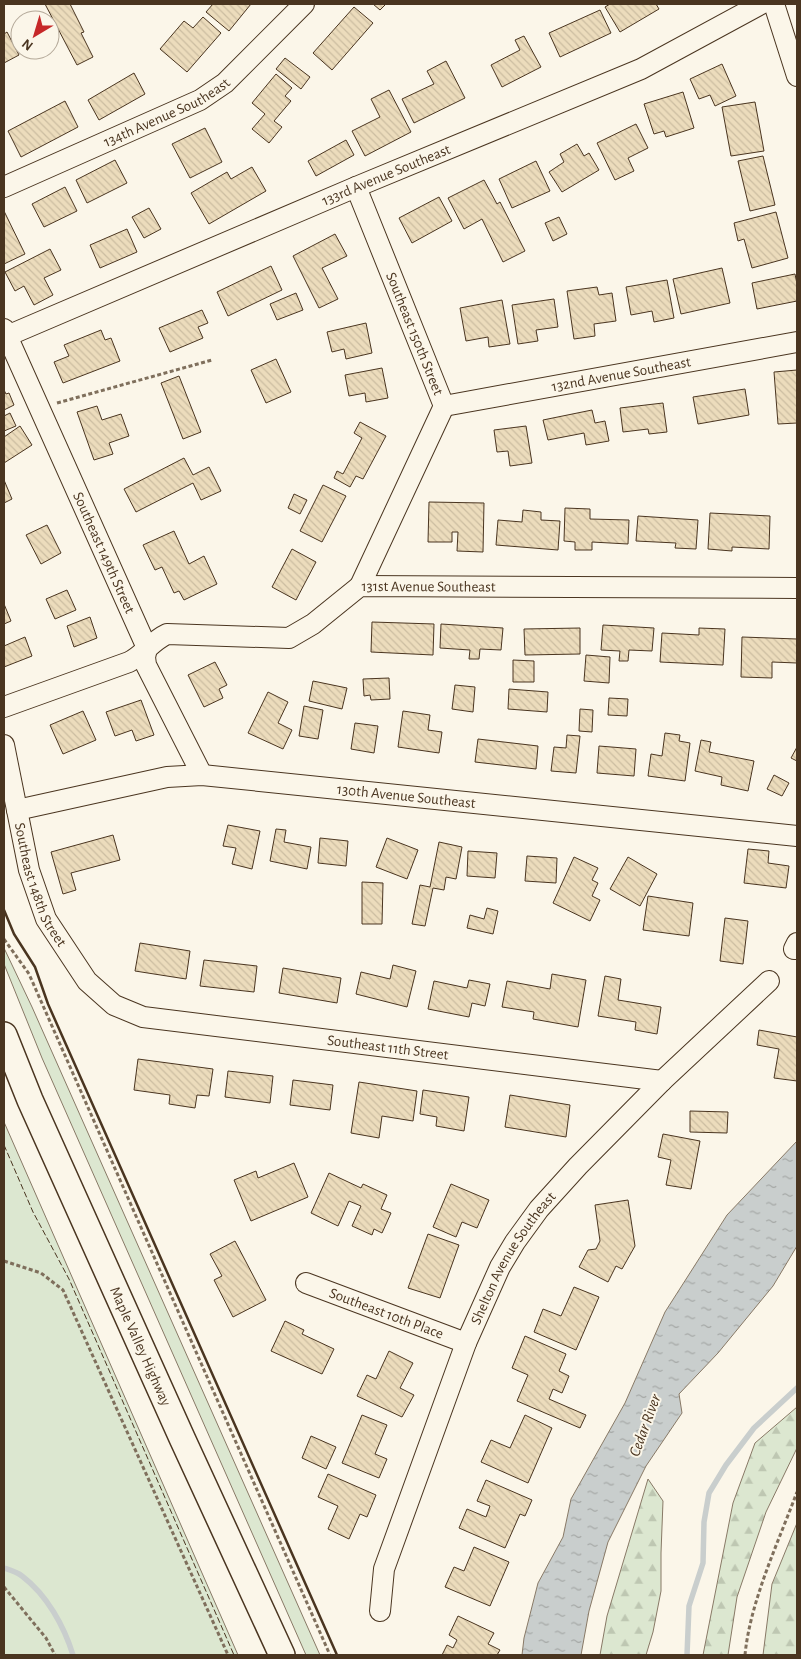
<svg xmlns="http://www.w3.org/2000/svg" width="801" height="1659" font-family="'Alegreya Sans',sans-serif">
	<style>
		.grass { fill: #dce7d0; stroke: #887966 }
		.forest { fill: url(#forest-firs); stroke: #887966 }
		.water { fill: url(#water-ripples); stroke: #887966 }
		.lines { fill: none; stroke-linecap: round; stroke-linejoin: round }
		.stream { stroke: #c9cecd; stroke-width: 5.5 }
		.building { fill: url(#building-back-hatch); stroke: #4a3520 }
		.minor-casing { stroke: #4a3520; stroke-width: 22 }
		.major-casing { stroke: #4a3520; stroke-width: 28 }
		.path { stroke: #7f6f5c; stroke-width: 3; stroke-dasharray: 4 2.5; stroke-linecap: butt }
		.minor { stroke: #fbf6e9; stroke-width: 20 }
		.major { stroke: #fbf6e9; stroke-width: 25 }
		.fence { stroke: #4a3520; stroke-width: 1; stroke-dasharray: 6 2.5; stroke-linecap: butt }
		.wall { stroke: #4a3520; stroke-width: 2.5 }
		.labels { text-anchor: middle; stroke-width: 4; stroke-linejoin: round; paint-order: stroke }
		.street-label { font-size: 15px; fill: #4a3520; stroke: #fbf6e9 }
		.water-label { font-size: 16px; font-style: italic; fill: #4a3520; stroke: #fbf6e9 }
	</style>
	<defs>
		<pattern id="forest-firs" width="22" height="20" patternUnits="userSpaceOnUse" patternTransform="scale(1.25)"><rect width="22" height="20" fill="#dce7d0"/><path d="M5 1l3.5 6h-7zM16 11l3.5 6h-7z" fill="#bec7b2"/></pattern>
		<pattern id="water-ripples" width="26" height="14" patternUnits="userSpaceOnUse" patternTransform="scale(1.25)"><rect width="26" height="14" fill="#c9cecd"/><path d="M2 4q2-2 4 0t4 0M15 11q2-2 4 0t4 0" fill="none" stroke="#a5a8a6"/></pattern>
		<pattern id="building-back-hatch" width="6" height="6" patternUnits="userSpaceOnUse" patternTransform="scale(1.25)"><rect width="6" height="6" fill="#ecdcbc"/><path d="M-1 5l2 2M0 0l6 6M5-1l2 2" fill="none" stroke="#ccbda1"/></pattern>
	</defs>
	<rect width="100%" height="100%" fill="#fbf6e9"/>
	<path class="grass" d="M4,948L32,1007L320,1655H306L42,1058L4,964Z
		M4,1122L238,1655H4Z"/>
	<path class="forest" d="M797,1407V1448L766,1512L737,1597L728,1655H703L733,1503L755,1443Z
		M648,1479L663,1501L661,1553V1591L653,1632L646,1655H600L607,1616Z
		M797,1523V1655H763L772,1584Z"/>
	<path class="water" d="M797,1141V1246L773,1286L718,1353L679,1394L682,1413L646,1466L608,1542L589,1611L581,1655H522L524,1638L538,1583L563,1537L571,1499L625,1403L665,1312L727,1215Z"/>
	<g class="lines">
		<path class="stream" d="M4,1568C10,1570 17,1572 22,1576C47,1595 64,1626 73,1655
			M687,1655L689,1606L703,1563L704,1522L709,1493L726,1465L754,1428L797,1388"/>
	</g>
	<path class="building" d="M45,4H70L84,32L81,33L93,57L77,65Z
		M213,4H251L229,31L206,12Z
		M373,4H386L380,10Z
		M610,4H656L659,9L620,32L605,7Z
		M354,7L373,23L332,70L313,53Z
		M600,10L611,33L560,57L549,33Z
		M203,17L221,33L187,72L160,49L184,21L193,28Z
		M7,32L19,55L4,63V34Z
		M524,36L541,67L502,87L491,65L520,50L515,40Z
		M285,58L310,77L301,89L276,69Z
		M446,61L465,98L414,123L402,99L434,84L427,71Z
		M722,64L736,96L715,106L710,95L699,99L690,79Z
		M134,73L145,94L99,120L88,100Z
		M276,74L292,88L285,96L291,101L274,121L282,127L269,143L252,129L265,114L252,103Z
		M389,90L411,132L365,156L352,131L380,117L371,99Z
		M683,92L694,128L666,137L664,131L654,134L644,104Z
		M65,101L78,127L21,157L8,131Z
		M755,102L764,151L731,156L722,107Z
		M636,124L648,148L628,158L634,171L615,180L597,143Z
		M205,128L222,162L190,178L172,144Z
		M346,140L354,155L316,176L308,161Z
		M577,144L584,156L589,153L599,170L562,192L549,172L564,162L560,154Z
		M763,156L775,205L750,211L738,161Z
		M115,160L127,183L87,203L76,180Z
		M536,161L550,191L512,208L499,179Z
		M252,167L266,191L209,224L191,193L227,172L231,179Z
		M484,180L497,204L500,202L525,251L503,262L482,219L464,229L448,198Z
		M65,187L77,211L44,227L32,204Z
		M439,197L452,221L412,243L399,218Z
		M149,208L161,229L144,238L132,217Z
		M4,211L25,254L4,264Z
		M776,212L788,258L752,268L744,239L738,241L734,223Z
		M559,217L567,234L553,241L545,223Z
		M127,229L137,252L100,268L90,245Z
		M335,234L347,256L322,268L338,299L319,308L293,256Z
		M50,249L61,270L44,278L53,295L34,305L24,286L15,291L5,272Z
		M271,266L282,290L228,316L217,292Z
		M722,268L730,303L681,314L673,279Z
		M795,274L797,284V301L757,309L752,283Z
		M667,280L674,318L654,322L652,311L631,315L626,287Z
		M597,287L599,295L612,293L616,321L594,324L595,336L574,339L567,291Z
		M296,293L303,310L277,320L270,304Z
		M554,299L558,327L536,330L538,341L518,344L512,305Z
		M502,300L510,344L489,347L488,337L466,341L460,308Z
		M202,310L208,323L198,327L203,338L170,352L159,328Z
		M366,323L372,353L346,359L344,349L332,352L327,332Z
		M101,330L105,340L111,338L120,361L63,383L54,362L69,356L64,345Z
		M276,359L291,392L266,403L251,370Z
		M382,368L388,398L366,402L365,393L349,396L345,375Z
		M797,370V423L778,424L774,372Z
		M179,376L201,432L183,439L161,383Z
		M745,389L749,415L698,424L693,397Z
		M4,390L6,394L9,393L14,405L4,410Z
		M663,403L667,432L649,434L648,429L623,432L620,408Z
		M97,406L102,420L121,414L129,436L109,443L113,454L94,460L77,412Z
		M592,410L595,423L605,421L609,441L586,445L584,433L548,440L543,420Z
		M10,413L16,426L4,431V416Z
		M360,422L386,436L363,479L356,476L350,487L334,478L337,471L343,474L362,438L354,433Z
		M20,426L32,445L4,463V437Z
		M526,426L532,463L510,466L508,451L497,452L494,430Z
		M184,458L193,475L209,467L221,491L201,500L193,483L136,512L124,489Z
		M4,480L12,499L4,503Z
		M323,485L346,496L322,542L300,531Z
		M294,494L307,500L300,514L288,508Z
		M429,502L484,503L483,552L457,551L458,532H452V542H428Z
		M565,508L590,509V519L629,520L628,544L592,542V550H575V542L564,541Z
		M523,510L541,512V520L560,521L558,550L496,545L498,520L522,522Z
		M710,513L770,516L769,549L732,547V551L708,549Z
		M638,516L698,520L696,549L675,548L676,543L636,541Z
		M47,525L61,553L41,564L26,535Z
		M174,531L189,564L204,556L217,584L184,600L179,591L174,593L162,567L155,570L143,545Z
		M292,549L316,562L296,600L272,587Z
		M67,590L76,610L55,619L46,599Z
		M4,604L11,621L4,624Z
		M90,617L97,638L74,647L67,626Z
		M372,622L434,624L433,655L371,652Z
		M441,624L503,628L501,650L480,649L479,659H469L470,650L440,648Z
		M603,625L654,628L652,651L629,650L628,661H619L620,651L601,650Z
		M580,628V654L525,655L524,629Z
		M699,628L725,629L723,665L660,662L662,633L699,635Z
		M25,637L32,656L4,667V646Z
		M742,637L797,639V663L772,662V678L741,677Z
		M586,655L610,657L609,683L584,681Z
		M513,660L534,661V682H513Z
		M215,662L227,685L219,689L223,698L204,707L188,675Z
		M389,678L390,699L371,700L370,695L364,696L363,679Z
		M313,681L347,688L342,709L309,701Z
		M455,685L475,687L473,712L452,709Z
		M509,689L548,692L547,712L508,709Z
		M268,692L288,702L278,723L292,730L283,749L248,733Z
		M609,698L628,699L627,716L608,715Z
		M141,700L154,735L136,741L132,730L115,736L106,712Z
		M304,706L323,710L318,739L299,736Z
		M580,709L593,710L592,732L579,731Z
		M83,711L96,740L63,754L50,725Z
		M403,711L430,715L428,730L442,732L439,753L398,747Z
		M355,723L378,726L374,753L351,749Z
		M665,733L680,735L679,741L690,743L685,781L648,776L651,754L662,756Z
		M567,735L580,736L576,773L551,771L554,747L566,748Z
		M478,739L538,746L536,769L475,762Z
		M701,740L711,742L709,752L754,761L748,791L721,785L722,777L695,771Z
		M599,746L636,749L634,776L597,773Z
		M797,747V761L791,758Z
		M774,775L789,783L782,796L767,789Z
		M228,825L260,831L252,869L232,864L236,848L223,846Z
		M276,829L286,830L284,842L311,847L307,869L270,861Z
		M113,835L120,860L71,873L76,890L63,894L51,852Z
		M320,838L348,841L346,866L318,863Z
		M387,838L418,850L407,879L376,867Z
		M439,842L462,847L456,879L446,877L444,890L433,888L425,926L412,924L420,885L430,887Z
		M748,849L769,851L768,863L789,866L786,888L744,883Z
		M468,851L497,853L495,878L467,876Z
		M527,856L557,858L556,883L525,881Z
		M574,857L598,868L592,880L598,883L592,896L600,900L590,921L553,903Z
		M628,857L657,874L640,906L610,889Z
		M362,882L383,883L382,924H362Z
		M648,896L693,903L689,936L643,930Z
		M487,908L498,911L493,934L467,928L470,915L484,919Z
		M725,918L748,921L743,964L720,961Z
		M140,943L190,951L186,979L135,971Z
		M204,960L257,966L254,992L200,986Z
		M393,965L416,971L407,1007L356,994L361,972L390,979Z
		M283,968L341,978L337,1003L279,993Z
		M552,974L586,980L578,1027L533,1019L534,1012L502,1007L507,981L550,989Z
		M605,976L621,979L618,1000L661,1007L657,1034L635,1030L636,1022L598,1016Z
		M469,980L490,984L485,1006L472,1003L469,1017L428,1009L434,981L467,988Z
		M759,1030L797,1037V1081L774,1078L779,1049L757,1045Z
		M138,1059L213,1069L209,1096L197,1095L195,1108L169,1104L170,1095L134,1090Z
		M228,1071L273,1076L270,1103L225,1097Z
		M293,1080L333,1085L330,1110L290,1105Z
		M359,1082L417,1091L413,1121L382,1116L379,1138L351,1133Z
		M423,1090L469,1097L464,1131L436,1126L437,1117L420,1114Z
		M510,1095L570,1105L566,1137L505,1127Z
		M690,1111L728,1112L727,1133L690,1132Z
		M663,1134L700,1141L691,1189L666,1185L671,1160L658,1157Z
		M294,1163L308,1197L251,1221L234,1180L256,1171L258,1178Z
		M329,1173L361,1188L363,1184L387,1195L381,1209L391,1213L382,1233L374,1229L372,1235L352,1226L361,1206L349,1201L338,1226L311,1213Z
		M451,1184L489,1200L477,1228L462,1222L456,1237L433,1227Z
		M628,1200L635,1246L622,1269L616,1266L608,1282L579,1267L588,1250L596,1249L600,1241L595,1205Z
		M428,1234L459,1245L440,1298L408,1288Z
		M235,1241L266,1300L233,1317L214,1280L222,1276L210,1254Z
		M574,1287L599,1297L576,1350L534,1332L543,1309L561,1316Z
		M285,1321L304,1330L302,1334L334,1349L322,1374L271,1351Z
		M525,1336L566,1354L559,1371L569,1376L562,1393L553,1389L549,1399L586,1415L580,1428L517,1401L528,1375L512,1368Z
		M389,1351L413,1363L400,1388L414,1395L402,1417L357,1396L367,1375L376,1379Z
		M362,1415L387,1425L375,1454L387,1459L379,1478L342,1463Z
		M525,1415L552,1428L528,1483L481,1462L491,1440L510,1448Z
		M311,1436L336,1447L326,1469L302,1458Z
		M328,1474L376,1495L367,1517L360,1514L349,1539L328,1529L338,1506L318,1497Z
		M486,1480L532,1500L525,1516L520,1514L505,1548L459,1528L467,1509L486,1517L490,1506L477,1501Z
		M474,1547L509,1562L490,1606L445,1587L454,1567L464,1571Z
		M458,1616L494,1633L488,1644L500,1650L497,1655H442L447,1645L453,1648L457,1640L449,1635Z"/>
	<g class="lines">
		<defs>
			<g id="minor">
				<path d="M774,4L797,76"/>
				<path id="s1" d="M4,187L200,100L225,83L304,4"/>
				<path id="s2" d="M356,187L444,406L360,586"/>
				<path id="s3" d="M4,329L147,648L145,657L146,665L202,775"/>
				<path id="s4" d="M7,336L356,187L641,69L761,4"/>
				<path id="s5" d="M444,406L797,342"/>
				<path id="s6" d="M4,707L129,662C143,655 152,641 167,634L289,638L313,624L360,586L797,588"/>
				<path id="s7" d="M4,745L29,870L46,919L87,981L114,1005L143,1017L662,1081"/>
				<path id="s8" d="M17,810L167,777L202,775L797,836"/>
				<path d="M794,949L797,943"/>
				<path id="s9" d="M306,1283L466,1343"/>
				<path id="s10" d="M380,1611L384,1569L466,1343L500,1267L515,1242L539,1209L578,1166L662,1081L769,981"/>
			</g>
			<g id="major">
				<path id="s11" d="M4,1035L30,1100L182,1438L282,1655"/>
			</g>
		</defs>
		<use href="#minor" class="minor-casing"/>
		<use href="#major" class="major-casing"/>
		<path class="path" d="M57,403L212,360
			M4,939L29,974L330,1655
			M4,1261L41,1273L63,1290L228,1655
			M4,1587L46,1638L55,1655
			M745,1655C750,1602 778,1543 797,1492"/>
		<use href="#minor" class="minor"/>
		<use href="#major" class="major"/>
		<path class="fence" d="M4,1145L33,1212L69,1279L234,1655"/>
		<path class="wall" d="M4,910L14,934L35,967L48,1004L337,1655"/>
	</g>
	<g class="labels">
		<g class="street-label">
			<text dy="5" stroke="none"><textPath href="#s1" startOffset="179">134th Avenue Southeast</textPath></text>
			<text dy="5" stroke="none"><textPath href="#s4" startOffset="412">133rd Avenue Southeast</textPath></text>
			<text dy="5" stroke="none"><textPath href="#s2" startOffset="158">Southeast 150th Street</textPath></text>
			<text dy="5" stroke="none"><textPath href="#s5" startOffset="180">132nd Avenue Southeast</textPath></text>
			<text dy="5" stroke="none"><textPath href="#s3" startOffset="245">Southeast 149th Street</textPath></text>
			<text dy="5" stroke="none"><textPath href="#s6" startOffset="459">131st Avenue Southeast</textPath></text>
			<text dy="5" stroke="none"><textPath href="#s8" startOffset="394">130th Avenue Southeast</textPath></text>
			<text dy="5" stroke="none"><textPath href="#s7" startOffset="145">Southeast 148th Street</textPath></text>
			<text dy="5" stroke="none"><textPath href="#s7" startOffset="568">Southeast 11th Street</textPath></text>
			<text dy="5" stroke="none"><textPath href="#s10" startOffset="380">Shelton Avenue Southeast</textPath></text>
			<text dy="5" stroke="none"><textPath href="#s9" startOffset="86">Southeast 10th Place</textPath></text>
			<text dy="5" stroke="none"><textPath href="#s11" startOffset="340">Maple Valley Highway</textPath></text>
		</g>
		<g class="water-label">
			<text transform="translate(644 1425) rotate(-70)" y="6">Cedar River</text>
		</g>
	</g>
	<rect width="801" height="1659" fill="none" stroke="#4a3520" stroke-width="10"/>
	<g transform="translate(35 35) rotate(218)"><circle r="24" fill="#fbf6e9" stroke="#b4a999"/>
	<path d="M0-4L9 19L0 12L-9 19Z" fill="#c62828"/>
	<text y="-8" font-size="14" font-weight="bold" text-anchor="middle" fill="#4a3520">N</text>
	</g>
</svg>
